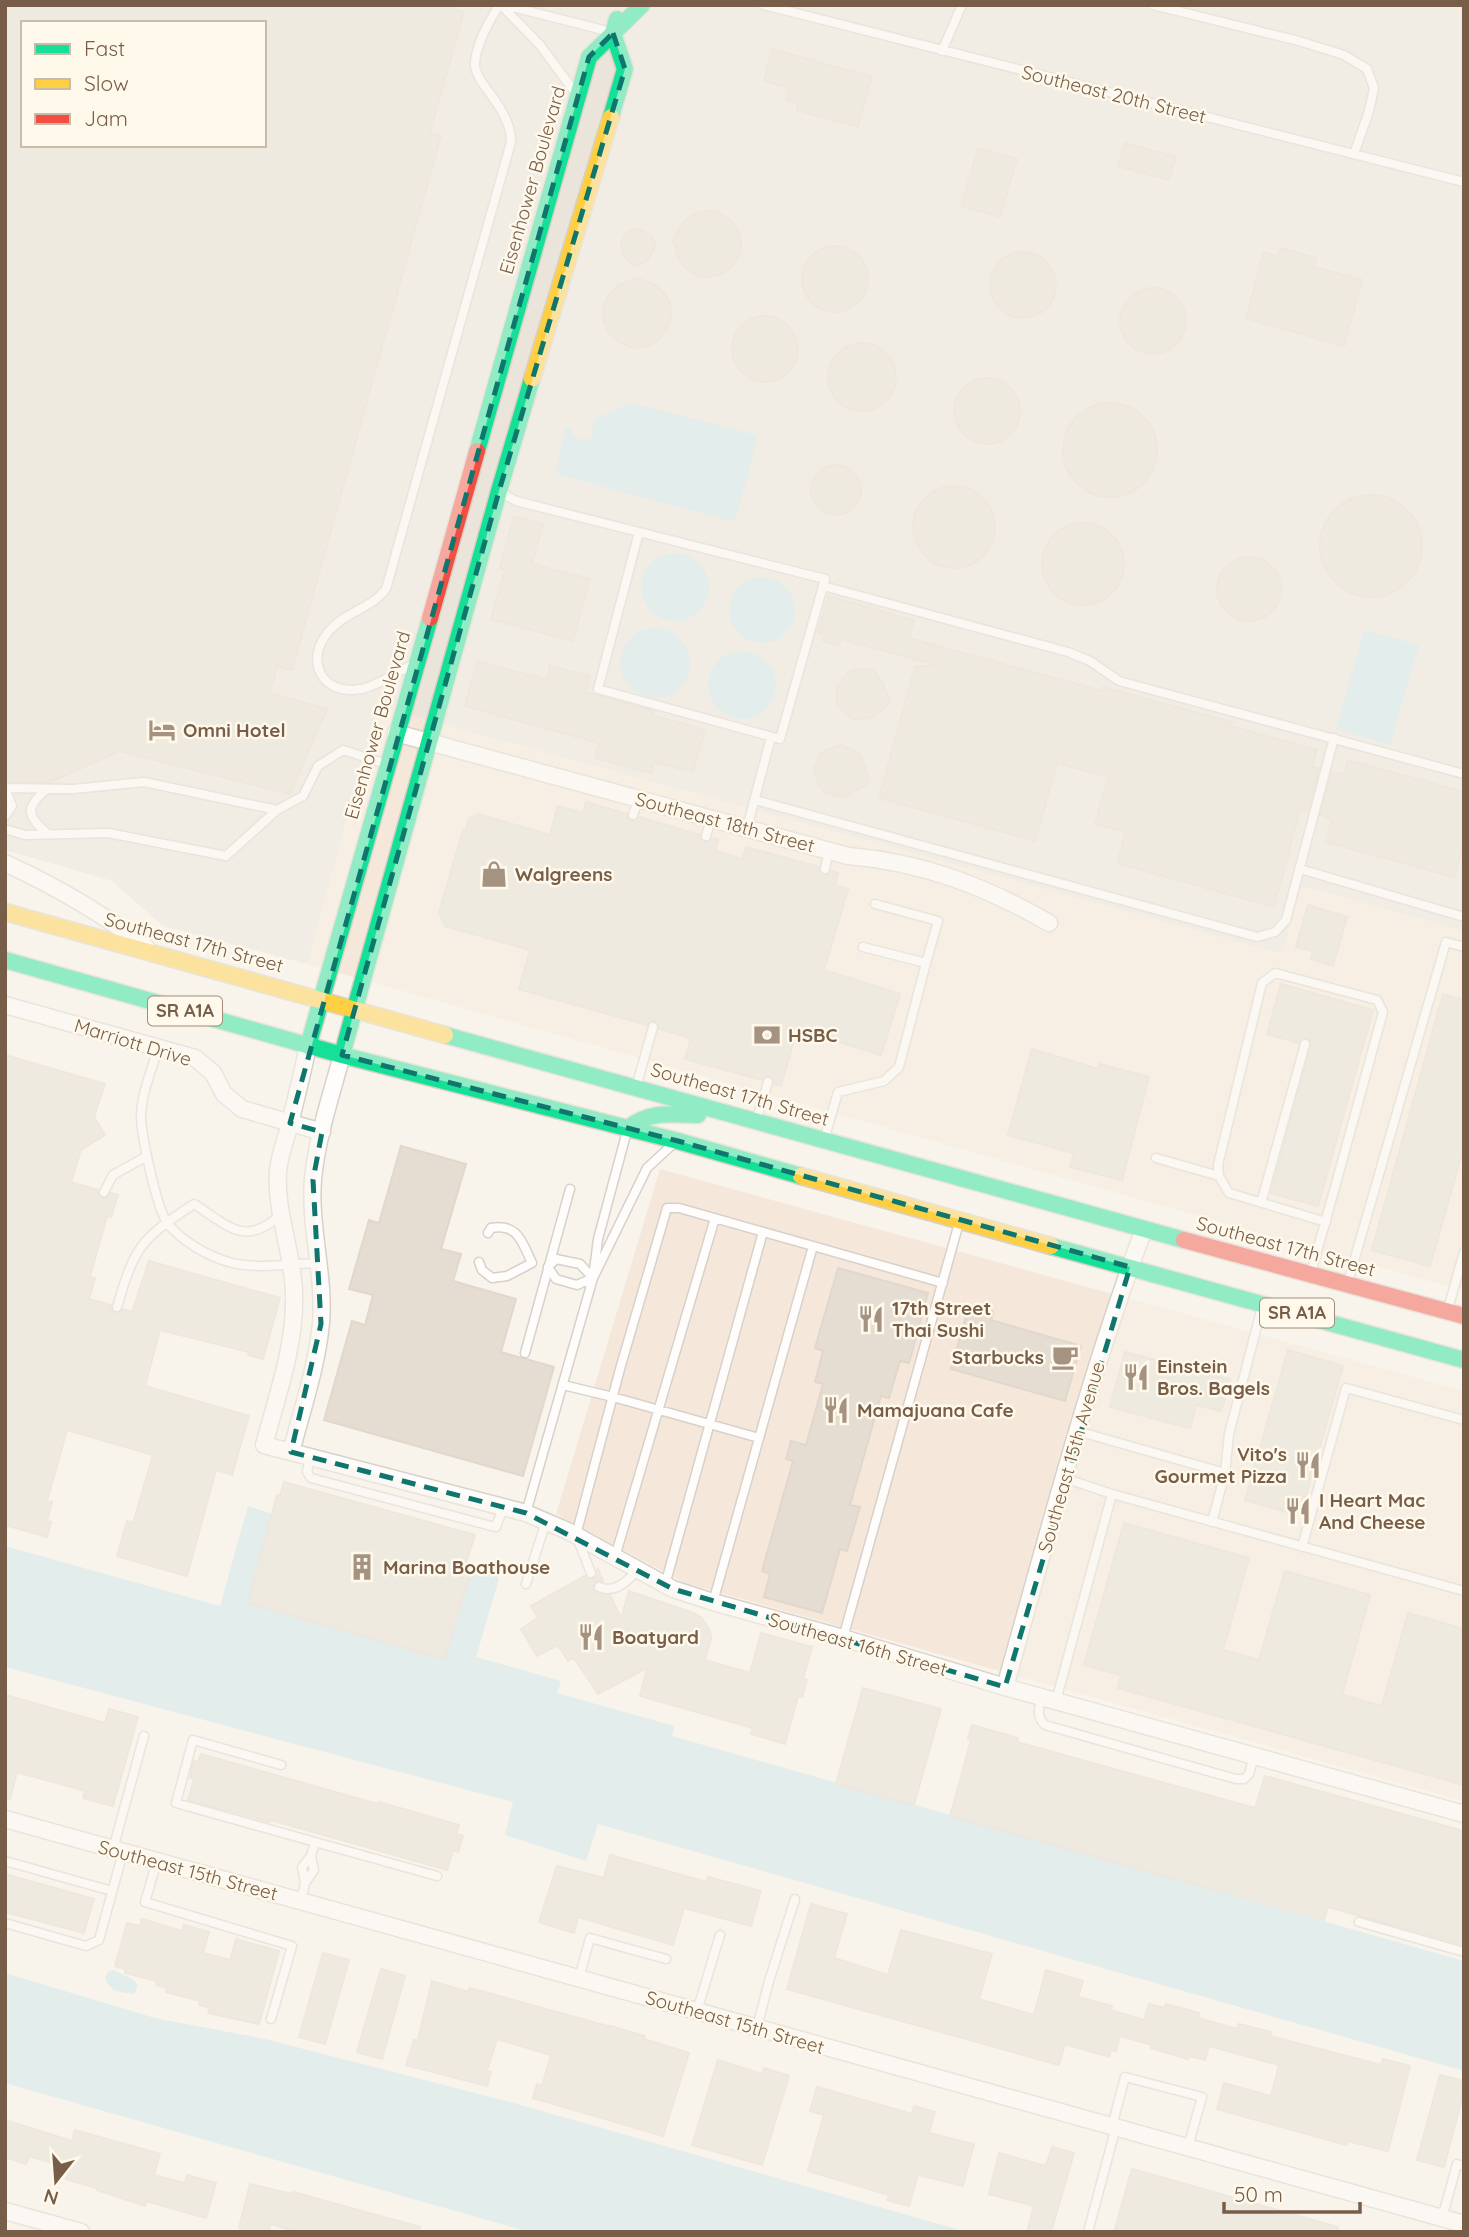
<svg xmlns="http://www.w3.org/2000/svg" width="1469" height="2237" font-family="Quicksand,sans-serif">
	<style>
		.commercial { fill: #f6e7db }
		.industrial { fill: #ebe4db; fill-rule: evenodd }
		.water { fill: #cbe4ea }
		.building { fill: #e5ddd2; stroke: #e1d7cc; stroke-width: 2; fill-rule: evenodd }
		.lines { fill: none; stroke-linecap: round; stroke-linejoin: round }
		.lane-casing { stroke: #d7d1c9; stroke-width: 11 }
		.street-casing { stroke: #d7d1c9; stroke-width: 19 }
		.fast-casing { stroke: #d7d0c7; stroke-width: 19 }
		.slow-casing { stroke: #d7d0c7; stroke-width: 19 }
		.jam-casing { stroke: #d7d0c7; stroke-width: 19 }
		.lane { stroke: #fefdfc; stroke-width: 8 }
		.street { stroke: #fefdfc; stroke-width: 16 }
		.fast { stroke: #16e098; stroke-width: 16 }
		.slow { stroke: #ffcf43; stroke-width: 16 }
		.jam { stroke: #f24e42; stroke-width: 16 }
		.marked { fill: none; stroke: #0f766e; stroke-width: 5; stroke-dasharray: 14 9; stroke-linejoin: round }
		.labels { text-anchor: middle; stroke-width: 5; stroke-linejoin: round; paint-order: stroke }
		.shield { fill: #fff9ec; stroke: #a08c79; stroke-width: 2 }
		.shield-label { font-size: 18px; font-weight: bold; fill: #785e48 }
		.street-label { font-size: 19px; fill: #785e48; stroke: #fff9ec }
		.poi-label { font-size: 19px; font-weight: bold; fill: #785e48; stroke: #fff9ec; text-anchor: start }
	</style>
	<rect width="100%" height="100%" fill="#f8f4eb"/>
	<path class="commercial" d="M378,707L1282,954L1301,886L1464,931V1291L307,964Z
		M660,1169L1464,1391V1801L685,1583L556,1514Z"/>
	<path class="industrial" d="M5,5H1464V931L1302,886L1282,954L378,707L307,964L163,926L112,881L5,850ZM23,23H264V145H23Z"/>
	<path class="water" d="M633,403L755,435L757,440L736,519L730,521L560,475L556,469L565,428L568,425L576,439H592L593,419Z
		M641 587a34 34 0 1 1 68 0a34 34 0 1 1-68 0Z
		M729 610a33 33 0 1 1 66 0a33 33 0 1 1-66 0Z
		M620 663a35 35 0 1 1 70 0a35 35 0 1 1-70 0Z
		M1364,630L1419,645L1390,745L1336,729Z
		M708 685a34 34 0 1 1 68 0a34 34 0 1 1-68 0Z
		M248,1506L273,1514L248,1603L444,1659L471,1571L489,1562L499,1579L476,1657L561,1681L557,1693L674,1726L672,1736L1464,1961V2071L598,1824L586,1861L505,1835L513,1802L5,1667V1546L220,1606Z
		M113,1970L134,1980L138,1985L134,1994C122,1992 110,1993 105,1978L108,1972Z
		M5,1973L155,2018L265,2039L510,2102L967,2232H529L5,2083Z"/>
	<path class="building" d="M5,5H441L464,12L430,133L441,136L292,670L277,666L270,693L327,709L290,794L120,751L50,782L5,781ZM23,23H264V145H23Z
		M772,49L872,77L858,127L797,110L798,103L786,100L789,88L764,81Z
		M1125,143L1176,157L1169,180L1118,166Z
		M978,148L1017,159L1000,217L961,206Z
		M705,211L718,212L730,219L738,229L741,241L740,254L734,265L724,273L711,277L698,276L687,270L679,260L673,241L682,223L692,215Z
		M639,229L651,235L656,244L648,260L635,266L624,257L621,244L627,232Z
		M802 279a33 33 0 1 1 66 0a33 33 0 1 1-66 0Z
		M1281,248L1316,258L1314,267L1362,280L1344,346L1246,318L1264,252L1278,257Z
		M990 285a33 33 0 1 1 66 0a33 33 0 1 1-66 0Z
		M636,278L654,284L664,293L670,304L671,317L667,329L659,340L648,346L634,348L620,343L609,333L603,320L604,305L609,294L618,285Z
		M1120 321a33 33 0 1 1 66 0a33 33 0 1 1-66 0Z
		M732 349a33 33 0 1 1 66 0a33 33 0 1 1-66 0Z
		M828 377a34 34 0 1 1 68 0a34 34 0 1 1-68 0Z
		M954 411a33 33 0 1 1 66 0a33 33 0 1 1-66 0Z
		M1063 450a47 47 0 1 1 94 0a47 47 0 1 1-94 0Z
		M811 490a25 25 0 1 1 50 0a25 25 0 1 1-50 0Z
		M913 527a41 41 0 1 1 82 0a41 41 0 1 1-82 0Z
		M1320 546a51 51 0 1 1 102 0a51 51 0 1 1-102 0Z
		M514,516L543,524L532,564L590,579L573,641L491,619L505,570L500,568Z
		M1042 564a41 41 0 1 1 82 0a41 41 0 1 1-82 0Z
		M1217 589a32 32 0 1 1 64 0a32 32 0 1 1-64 0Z
		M828,596L914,620L909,638L1102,691L1103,687L1232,722L1231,726L1317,750L1312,767L1319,768L1308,812L1300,810L1274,907L1117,863L1126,832L1095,824L1108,777L1057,763L1035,841L879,798L915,667L936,665L841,639L839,645L823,641L825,634L818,633Z
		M477,661L547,680L550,666L590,676L586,692L653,711L652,715L705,730L693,772L654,762L651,773L595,758L599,743L465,706Z
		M872,669L883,683L890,703L873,717L857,720L849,717L837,704V687L847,673L855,670Z
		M841,745L857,752L862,759L870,782L849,795L840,797L824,792L819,786L814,770L819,755L826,750Z
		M1348,760L1464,792V842L1454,877L1326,842L1332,819L1320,815L1332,772L1344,775Z
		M586,802L627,814L628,819L632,821L639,817L700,835L701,840L705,842L712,838L718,840L715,851L743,859L746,847L819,867V872L823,875H828L831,871L838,873L835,885L848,889L824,970L900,994L881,1055L797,1029L781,1086L774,1084L773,1078L769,1076L762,1080L685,1059L691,1038L659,1029L655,1021H651L647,1025L519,989L530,950L445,926L439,913L463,830H466L469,819L478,814L550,835L558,806L583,813Z
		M1308,905L1347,917L1333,966L1311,959L1313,951L1296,947Z
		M1281,984L1373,1010L1318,1206L1271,1193L1311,1045L1310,1040L1306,1038L1299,1043L1267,1034Z
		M1443,994L1464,1000V1146L1430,1266L1372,1250Z
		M1032,1049L1098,1069L1099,1064L1149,1077L1122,1180L1070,1167L1074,1153L1008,1135Z
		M5,1055L105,1084L94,1117L105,1135L81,1150L71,1182L98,1190V1195L102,1198H107L111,1193L118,1195L111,1217L107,1216L90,1277L95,1278L89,1299L111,1305L112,1311L116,1313L123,1309L132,1312L149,1261L280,1298L263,1359L248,1355L249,1352L160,1330L145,1386L249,1416L232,1475L216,1470L187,1576L117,1556L127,1521L133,1523L153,1455L67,1430L47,1501L52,1502L47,1521L51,1522L47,1537L5,1525Z
		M401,1146L466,1164L441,1249L461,1254L453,1281L516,1299L501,1352L554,1367L523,1476L324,1420L352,1321L365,1325L373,1295L349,1289L369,1220L379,1223Z
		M838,1268L928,1293L909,1363L900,1361L889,1398L881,1396L850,1505L860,1507L847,1551L840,1549L822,1613L764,1597L770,1574L762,1571L793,1461L786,1459L791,1441L806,1445L823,1384L815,1382L823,1351L815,1348Z
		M969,1305L993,1312L991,1320L1081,1346L1065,1401L951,1369Z
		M1288,1350L1343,1366L1300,1516L1245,1500Z
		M1125,1352L1230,1380L1221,1411L1196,1405L1190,1428L1110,1407Z
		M284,1482L475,1535L465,1566L471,1571L444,1659L248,1603L277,1495L280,1496Z
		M1124,1523L1249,1558L1223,1650L1259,1660L1285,1571L1370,1595L1342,1695L1382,1706L1408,1613L1464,1629V1785L1118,1688L1121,1675L1084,1665Z
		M598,1569L603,1581L595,1582L593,1589L597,1593L610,1595L621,1618L629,1591L691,1612L701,1617L710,1631L711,1639L705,1660L750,1673L761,1633L812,1647L803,1679L807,1680L802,1697L798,1696L785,1744L751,1734L753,1728L640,1696L647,1668L598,1694L574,1658L568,1661L558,1645L537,1656L521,1629L538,1618L531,1606L585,1576L589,1579H594Z
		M863,1688L941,1709L914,1805L836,1784Z
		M5,1695L105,1723L109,1709L138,1717L113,1806L83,1798L85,1791L17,1772L10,1799H5Z
		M972,1725L1018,1738L1017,1742L1255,1808L1265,1776L1464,1831V1945L1328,1907L1324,1920L950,1816L971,1740L968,1739Z
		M201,1754L378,1804L379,1802L459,1825L456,1834L463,1836L458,1852L453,1850L447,1870L271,1820L270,1822L188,1800L194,1779L190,1778L194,1761L198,1762Z
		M610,1855L707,1882L708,1877L761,1891L751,1926L684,1908L673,1945L578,1917L574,1933L539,1922L557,1866L604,1878Z
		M5,1874L94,1899L84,1933L5,1912Z
		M811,1904L847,1914L834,1958L888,1975L901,1930L992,1954L979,1999L1034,2015L1046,1970L1083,1981L1078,1997L1112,2006L1110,2010L1144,2020L1149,2004L1165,2008L1166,2004L1199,2013L1198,2018L1237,2029L1239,2024L1271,2032L1270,2036L1381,2065L1383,2059L1410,2066L1388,2151L1347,2141L1346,2145L1217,2109L1224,2083L1271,2096L1279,2065L1209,2046L1205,2060L1189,2056L1188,2059L1151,2048L1152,2045L1120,2036L1116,2051L1111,2050L1109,2057L1065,2044L1059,2065L787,1989Z
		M142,1919L182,1931L184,1925L209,1932L203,1953L230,1960L236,1939L279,1951L259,2024L208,2013L210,2008L199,2005L200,2001L166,1992L167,1988L156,1985L157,1981L125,1973L126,1969L115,1966L127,1923L140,1926Z
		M323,1953L349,1960L325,2044L299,2037Z
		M381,1969L405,1976L382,2059L357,2052Z
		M432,1981L468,1992L470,1988L611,2027V2026L645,2036L644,2039L689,2053L663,2136L533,2098L537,2084L542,2086L551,2055L497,2039L487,2071L491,2072L487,2086L406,2065L414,2040H418Z
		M718,2060L762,2074L764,2068L789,2076L762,2165L692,2145Z
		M1440,2075L1464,2081V2091L1444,2167L1417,2160Z
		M817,2087L912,2114L914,2106L935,2112L929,2133L974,2144L963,2186L918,2175L909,2206L887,2200L889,2195L808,2171L824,2115L810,2111Z
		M5,2120L72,2141L75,2130L160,2154L154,2175L185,2183L187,2175L216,2183L206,2218L146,2201L145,2206L97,2190V2188L66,2179L69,2168L29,2156L26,2164L5,2157Z
		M1052,2147L1074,2153L1051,2232H1027L1034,2206L989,2194L999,2153L1046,2166Z
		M1132,2169L1338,2227V2232H1123L1115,2229Z
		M250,2184L292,2194L293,2192L420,2227L419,2232H297L271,2224L269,2232H255L239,2228Z"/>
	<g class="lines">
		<defs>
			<path id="lane" d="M501,5L540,45L574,91
				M505,5L611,32
				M764,5L1464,182
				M1153,5L1299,41L1344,55L1367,69L1374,88L1369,111L1354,154
				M942,51L962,5
				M500,492L516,501L825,579L780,739L598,689L639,532
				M823,586L1068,652L1090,661L1119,681L1464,774
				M410,666C395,673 377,686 361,689C321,696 304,660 329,631C345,612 372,608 386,589L511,142C511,106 473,84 475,62C477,42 489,22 499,5
				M5,788L73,789L144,782L277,810
				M5,788L12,806L5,816
				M47,789C25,807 26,816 48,834
				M755,800L1257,937L1275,932L1286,920L1334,738
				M633,815L638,799
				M747,828L771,737
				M5,829L25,835L108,833L226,856L277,810L303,796L318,766L343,750L386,764
				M706,836L711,819
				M825,869L829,850
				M1300,869L1464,917
				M875,904L938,921L926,963
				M158,1048C152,1069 142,1092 141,1115C141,1135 157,1210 168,1224C183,1242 209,1257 232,1263C259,1269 290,1264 318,1263
				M637,1084L653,1027
				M757,1118L768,1082
				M825,1137L838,1092L884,1081L899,1067L926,963L863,947
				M1156,1158L1219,1176
				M104,1192L113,1175L147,1156
				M1261,1203L1305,1044
				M479,1262L482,1270L492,1278L507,1276L532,1263C522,1242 518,1223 491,1228L488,1233
				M1311,1272C1336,1186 1359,1099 1383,1012L1377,1000L1275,973L1262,983L1218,1165L1219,1176L1229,1193L1326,1222
				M593,1278L580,1264L556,1259L548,1267L556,1279L577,1285L593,1278L647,1168L672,1145
				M1348,1282L1446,942L1464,947
				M117,1307C124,1285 130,1259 146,1241C159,1226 178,1215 194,1204C229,1226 245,1248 281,1214
				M1448,1309L1464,1252
				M525,1353L570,1189
				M563,1385L613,1397L759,1438
				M1077,1431L1225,1473
				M310,1457L307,1472L311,1478L491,1526L496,1527L503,1508
				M1064,1478L1112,1494L1464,1591
				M526,1513L593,1278L598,1239L627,1131
				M1212,1522L1225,1473L1229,1434L1262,1307
				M1302,1547L1346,1388L1464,1420
				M615,1557L715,1218
				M591,1573L576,1535L620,1369L667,1208H679L813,1246
				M526,1584L546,1522
				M665,1585L763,1232
				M599,1587C615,1594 627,1581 638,1570
				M713,1602L813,1246L943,1283
				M843,1638L959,1223
				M1041,1697C1039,1709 1036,1716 1045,1725L1236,1779H1244L1249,1774L1254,1756
				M1056,1701L1112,1494
				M281,1765L193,1740L176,1803L315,1842
				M113,1849L144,1736
				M5,1861L112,1891
				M157,1861L145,1902L292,1946L271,2019
				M305,1883L302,1867L311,1856L315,1842L437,1876
				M301,1901L305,1883L314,1870L311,1856
				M1359,1922L1464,1952
				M5,1923L86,1946L99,1940L123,1852
				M579,1978L590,1938L666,1959
				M697,2011L720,1935
				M757,2028L769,1981L795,1899
				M1112,2126L1125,2077L1202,2097L1188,2147
				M1442,2218L1457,2164L1464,2166
				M1088,2232L1116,2127"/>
			<path id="street" d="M396,733L848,856C922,862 985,886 1049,923
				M5,863C55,886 102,913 146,947
				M5,1005L195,1058L213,1073L224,1094L242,1109L322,1132
				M308,1046C303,1070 297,1095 291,1119C287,1137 280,1152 278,1171C275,1212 293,1252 294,1293C296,1344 277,1396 264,1445L526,1513L568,1531L673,1589L713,1602L843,1638L1005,1687L1464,1814
				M291,1452C302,1410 317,1366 321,1323C325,1275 309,1227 313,1179C317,1137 331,1096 342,1055
				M1005,1687C1048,1534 1088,1379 1144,1229
				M5,1819L1464,2224
				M5,2211L81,2232"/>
			<path id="fast" d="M611,117L625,69L613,33L617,19
				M477,451L589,57L642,5
				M5,960L342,1055L678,1141L801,1176
				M445,1035L1184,1240
				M308,1046L430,618
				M342,1055L499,491L532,379
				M628,1128C649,1111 672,1114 698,1115
				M1051,1246L1464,1360"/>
			<path id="slow" d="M532,379L611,117
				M5,912L445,1035
				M801,1176L1051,1246"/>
			<path id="jam" d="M430,618L477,451
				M1184,1240L1464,1316"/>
		</defs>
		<use href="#lane" class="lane-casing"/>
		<use href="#street" class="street-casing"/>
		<use href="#fast" class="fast-casing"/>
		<use href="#slow" class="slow-casing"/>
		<use href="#jam" class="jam-casing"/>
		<use href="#lane" class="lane"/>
		<use href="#street" class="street"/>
		<use href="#fast" class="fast"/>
		<use href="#slow" class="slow"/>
		<use href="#jam" class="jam"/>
	</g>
	<path d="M0 0H1469V2237H0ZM613,33L625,69L499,491L342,1055L678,1141L1130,1267L1005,1687L673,1589L526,1513L291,1452L321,1324L313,1180L322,1132L290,1123L589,57Z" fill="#f8f4eb" fill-opacity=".55" fill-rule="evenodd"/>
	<path class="marked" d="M613,33L625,69L499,491L342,1055L678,1141L1130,1267L1005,1687L673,1589L526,1513L291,1452L321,1324L313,1180L322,1132L290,1123L589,57Z"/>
	<defs>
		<symbol id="hotel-bare" viewBox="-9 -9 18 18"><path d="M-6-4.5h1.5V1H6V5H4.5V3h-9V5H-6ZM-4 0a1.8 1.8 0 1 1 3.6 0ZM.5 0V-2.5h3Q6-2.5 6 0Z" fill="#a59281" stroke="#fff9ec" stroke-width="2.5" paint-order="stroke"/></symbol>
		<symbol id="shop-bare" viewBox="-9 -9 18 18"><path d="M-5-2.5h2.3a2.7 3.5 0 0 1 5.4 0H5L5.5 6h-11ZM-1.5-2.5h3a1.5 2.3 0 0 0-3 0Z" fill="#a59281" stroke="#fff9ec" stroke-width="2.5" paint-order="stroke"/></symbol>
		<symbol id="bank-bare" viewBox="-9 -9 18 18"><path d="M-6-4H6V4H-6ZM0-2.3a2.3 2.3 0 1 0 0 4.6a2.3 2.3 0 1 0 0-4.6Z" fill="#a59281" stroke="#fff9ec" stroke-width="2.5" paint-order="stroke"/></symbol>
		<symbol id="restaurant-bare" viewBox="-9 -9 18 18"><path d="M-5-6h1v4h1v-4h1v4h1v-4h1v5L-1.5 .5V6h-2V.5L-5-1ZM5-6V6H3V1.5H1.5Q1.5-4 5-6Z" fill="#a59281" stroke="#fff9ec" stroke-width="2.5" paint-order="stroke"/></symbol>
		<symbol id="cafe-bare" viewBox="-9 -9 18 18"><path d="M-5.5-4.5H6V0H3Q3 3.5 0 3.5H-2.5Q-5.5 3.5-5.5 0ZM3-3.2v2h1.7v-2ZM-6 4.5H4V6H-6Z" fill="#a59281" stroke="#fff9ec" stroke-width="2.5" paint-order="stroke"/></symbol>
		<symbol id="building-bare" viewBox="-9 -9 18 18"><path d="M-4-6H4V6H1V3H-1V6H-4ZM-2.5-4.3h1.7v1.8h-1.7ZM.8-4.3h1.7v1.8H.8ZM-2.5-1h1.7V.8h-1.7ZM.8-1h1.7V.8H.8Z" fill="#a59281" stroke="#fff9ec" stroke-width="2.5" paint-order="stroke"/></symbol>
	</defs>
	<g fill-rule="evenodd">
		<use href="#hotel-bare" x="143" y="711" width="38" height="38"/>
		<use href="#shop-bare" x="475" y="855" width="38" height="38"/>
		<use href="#bank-bare" x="748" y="1016" width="38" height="38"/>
		<use href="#restaurant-bare" x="852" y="1300" width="38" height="38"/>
		<use href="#cafe-bare" x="1046" y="1338" width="38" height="38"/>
		<use href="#restaurant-bare" x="1117" y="1358" width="38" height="38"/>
		<use href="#restaurant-bare" x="817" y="1391" width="38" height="38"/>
		<use href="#restaurant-bare" x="1289" y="1446" width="38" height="38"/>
		<use href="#restaurant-bare" x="1279" y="1492" width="38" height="38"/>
		<use href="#building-bare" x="343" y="1548" width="38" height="38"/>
		<use href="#restaurant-bare" x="572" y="1618" width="38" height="38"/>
	</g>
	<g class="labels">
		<g class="shield">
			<rect x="148" y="996.5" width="74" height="29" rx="5"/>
			<rect x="1260" y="1298.5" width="74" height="29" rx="5"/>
		</g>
		<g class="shield-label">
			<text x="185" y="1017">SR A1A</text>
			<text x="1297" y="1319">SR A1A</text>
		</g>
		<g class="street-label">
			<text transform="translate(1114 94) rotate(14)" y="7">Southeast 20th Street</text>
			<text transform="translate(532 180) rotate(-74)" y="7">Eisenhower Boulevard</text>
			<text transform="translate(377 725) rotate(-74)" y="7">Eisenhower Boulevard</text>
			<text transform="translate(725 822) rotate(15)" y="7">Southeast 18th Street</text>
			<text transform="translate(194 942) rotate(15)" y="7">Southeast 17th Street</text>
			<text transform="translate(133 1042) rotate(17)" y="7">Marriott Drive</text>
			<text transform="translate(740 1094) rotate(16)" y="7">Southeast 17th Street</text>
			<text transform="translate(1286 1246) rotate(15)" y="7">Southeast 17th Street</text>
			<text transform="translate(1071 1457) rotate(-74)" y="7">Southeast 15th Avenue</text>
			<text transform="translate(858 1644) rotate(16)" y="7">Southeast 16th Street</text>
			<text transform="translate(188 1870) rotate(15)" y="7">Southeast 15th Street</text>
			<text transform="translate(735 2022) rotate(16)" y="7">Southeast 15th Street</text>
		</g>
		<g class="poi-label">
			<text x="183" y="737">Omni Hotel</text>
			<text x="515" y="881">Walgreens</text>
			<text x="788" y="1042">HSBC</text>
			<text x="892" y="1315">17th Street<tspan x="892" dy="22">Thai Sushi</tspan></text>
			<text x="1044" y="1364" text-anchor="end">Starbucks</text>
			<text x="1157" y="1373">Einstein<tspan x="1157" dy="22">Bros. Bagels</tspan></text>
			<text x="857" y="1417">Mamajuana Cafe</text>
			<text x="1287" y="1461" text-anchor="end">Vito's<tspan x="1287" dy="22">Gourmet Pizza</tspan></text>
			<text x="1319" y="1507">I Heart Mac<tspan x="1319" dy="22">And Cheese</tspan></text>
			<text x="383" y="1574">Marina Boathouse</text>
			<text x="612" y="1644">Boatyard</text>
		</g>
	</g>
	<rect width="1469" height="2237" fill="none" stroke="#785e48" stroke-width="14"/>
	<rect x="21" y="21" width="245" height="126" fill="#fff9ec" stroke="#c9bbaa" stroke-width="2"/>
	<rect x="35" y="44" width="35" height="10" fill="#16e098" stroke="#c9bbaa" stroke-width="2"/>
	<text x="84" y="56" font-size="21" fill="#785e48">Fast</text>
	<rect x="35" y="79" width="35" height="10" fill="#ffcf43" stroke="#c9bbaa" stroke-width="2"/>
	<text x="84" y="91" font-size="21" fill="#785e48">Slow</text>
	<rect x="35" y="114" width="35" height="10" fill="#f24e42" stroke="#c9bbaa" stroke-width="2"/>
	<text x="84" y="126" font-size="21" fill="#785e48">Jam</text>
	<g transform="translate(56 2181) rotate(197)" stroke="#fff9ec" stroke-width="5" paint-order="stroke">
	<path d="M0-5L12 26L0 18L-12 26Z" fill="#785e48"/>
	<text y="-10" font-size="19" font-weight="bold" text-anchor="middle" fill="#785e48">N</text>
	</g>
	<path d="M1224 2202v10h136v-10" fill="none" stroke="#785e48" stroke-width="3.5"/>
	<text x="1234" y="2202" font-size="21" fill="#785e48" stroke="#fff9ec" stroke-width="5" paint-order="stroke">50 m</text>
</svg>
